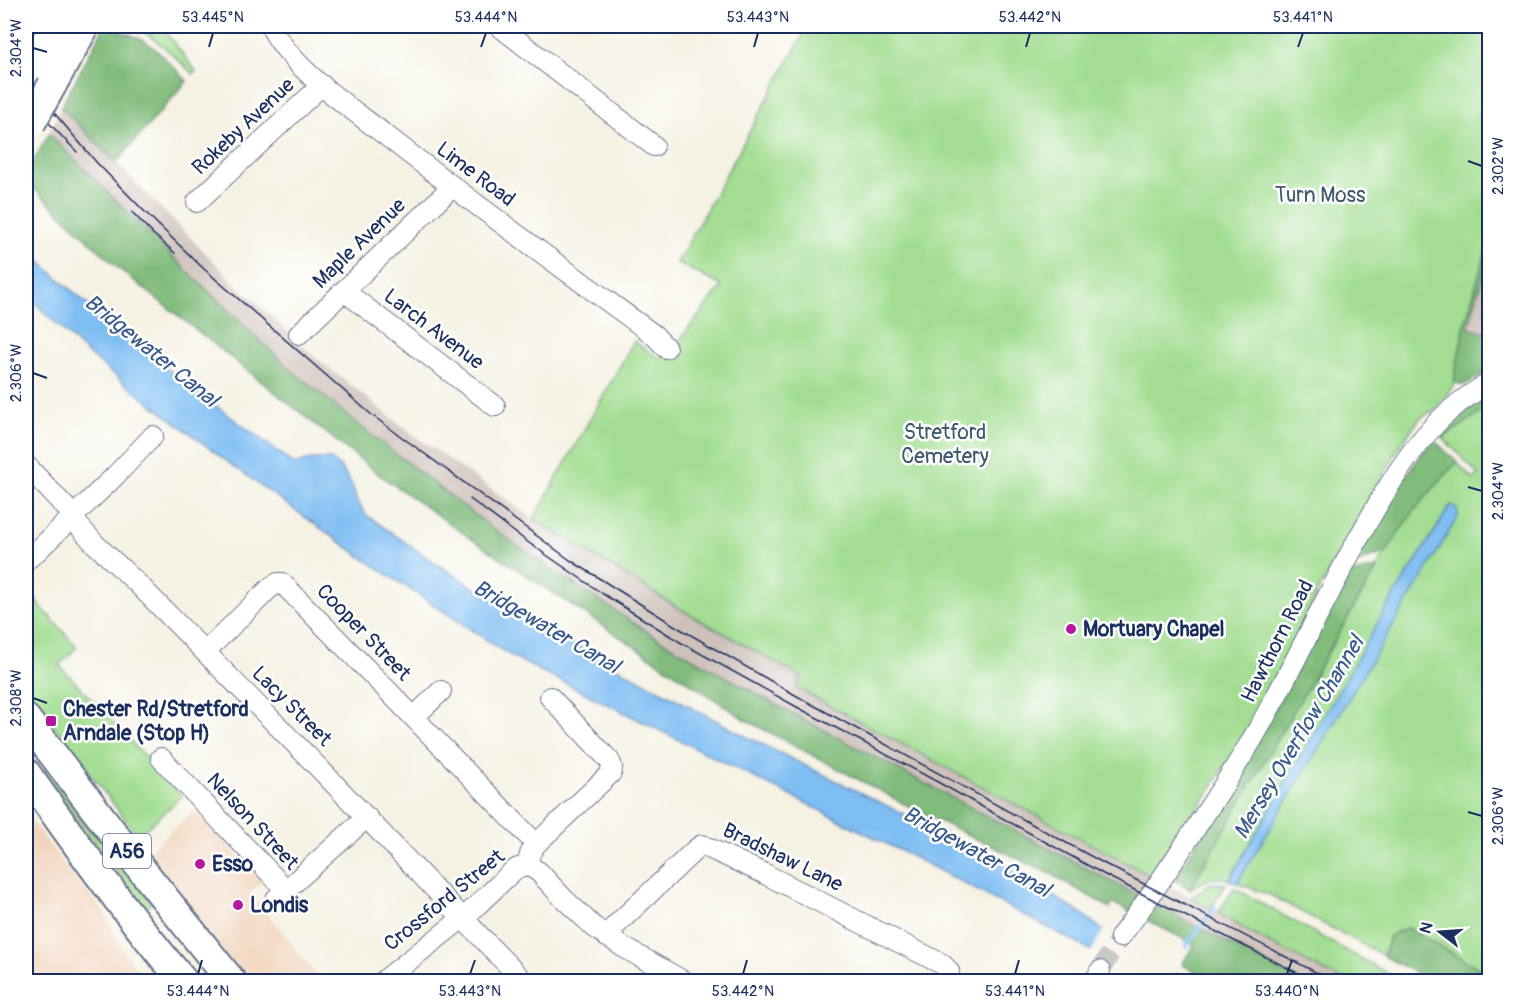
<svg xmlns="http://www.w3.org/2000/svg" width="1515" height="1007" font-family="Pangolin,sans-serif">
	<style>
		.built { fill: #f2d5be }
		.industrial { fill: #cfc1ba }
		.green { fill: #a2dd91; stroke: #5e8678; stroke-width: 1.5 }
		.forest { fill: #81bc7b; stroke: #4e766c; stroke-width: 1.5 }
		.water { fill: #7ebef3; stroke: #4c76a8; stroke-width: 1.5 }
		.pier { fill: #f5f2e3 }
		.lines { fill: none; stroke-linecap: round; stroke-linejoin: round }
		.stream { stroke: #7ebef3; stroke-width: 4.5 }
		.minor-tunnel { stroke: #c9cbc8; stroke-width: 20; stroke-dasharray: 20 10; stroke-linecap: butt }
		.minor-casing { stroke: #67738d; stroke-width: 22 }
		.highway-casing { stroke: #67738d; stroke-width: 32 }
		.minor { stroke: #fff; stroke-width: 20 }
		.highway { stroke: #fff; stroke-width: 28 }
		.tram { stroke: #1b2f5e; stroke-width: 1.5 }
		.highway-bridge-casing { stroke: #67738d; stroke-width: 32; stroke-linecap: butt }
		.highway-bridge { stroke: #fff; stroke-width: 28 }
		.ticks { fill: none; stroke: #1b2f5e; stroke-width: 2 }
		.poi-dot { fill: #b5179e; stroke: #fff; stroke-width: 2 }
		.labels { text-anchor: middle; stroke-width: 5; stroke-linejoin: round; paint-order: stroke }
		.shield { fill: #fff; stroke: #5f6d8e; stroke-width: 1.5 }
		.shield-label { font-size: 20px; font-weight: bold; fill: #1b2f5e }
		.street-label { font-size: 21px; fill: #1b2f5e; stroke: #fff }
		.park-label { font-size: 21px; fill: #3d5a6b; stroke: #fff }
		.poi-label { font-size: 21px; font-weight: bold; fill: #1b2f5e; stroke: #fff; text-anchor: start }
		.water-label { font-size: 22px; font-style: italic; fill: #395a8b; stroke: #fff }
		.neatline { fill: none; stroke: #1b2f5e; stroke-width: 2 }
		.ticks-label { font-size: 15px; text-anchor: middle; fill: #1b2f5e }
	</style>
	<rect width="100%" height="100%" fill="#fff"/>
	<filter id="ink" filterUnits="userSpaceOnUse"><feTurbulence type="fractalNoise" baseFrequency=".0167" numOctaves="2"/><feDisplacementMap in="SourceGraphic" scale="12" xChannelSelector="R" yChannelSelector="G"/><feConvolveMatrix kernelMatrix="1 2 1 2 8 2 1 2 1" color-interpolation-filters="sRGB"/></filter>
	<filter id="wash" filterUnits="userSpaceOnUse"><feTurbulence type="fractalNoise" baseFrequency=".008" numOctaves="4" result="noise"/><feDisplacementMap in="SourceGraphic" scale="24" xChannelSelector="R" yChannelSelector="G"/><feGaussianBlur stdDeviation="1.35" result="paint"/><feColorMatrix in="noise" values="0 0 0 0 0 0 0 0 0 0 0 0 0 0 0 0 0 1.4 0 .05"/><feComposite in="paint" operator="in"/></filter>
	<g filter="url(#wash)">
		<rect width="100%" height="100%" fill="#f5f2e3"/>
		<path class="built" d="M195,810L263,881L250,893L322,981H244L141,858Z
			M26,815L104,912L124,952L147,981H26Z"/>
		<path class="industrial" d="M61,107L233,281L315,357L411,433L534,519L682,610L802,677L797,688L1151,876L1355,981H1261L1193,944L786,730L556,578L310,389L207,295L49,134Z
			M1489,254V334L1468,328Z"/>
		<path class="green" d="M133,26H161L196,71L193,74C174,56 156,37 133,26Z
			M808,26H1489V241L1465,324L1455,374V383L1436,409L1420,418L1401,444L1321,586L1259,710L1214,784L1151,876L796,688L802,677L682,610L534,519L634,341L660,359L671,341L673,343L678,342L722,286L677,263Z
			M1489,407V974L1407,928L1389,936L1384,956L1270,895L1237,883L1458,516L1457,509L1451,505L1386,609L1229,880C1215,873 1203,882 1190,889L1399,529L1420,503L1457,462L1472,479L1478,474L1443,438Z
			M26,590L77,647L59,665L182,796L138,836L26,690Z
			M47,770L152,903L145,908L87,833L43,771Z
			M1213,883L1226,884L1210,909L1191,898L1206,886Z
			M1234,888L1401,981H1343L1249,932L1218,913Z"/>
		<path class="forest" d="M104,27C119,32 135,34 149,44C160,52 176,70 187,81L116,163L61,107Z
			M49,134L188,272L288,367L370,434L492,528L561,576L657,638L778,706L1300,981H1214L1182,965L1194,944L1113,903L1110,908L1051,874L918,811L746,720L473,540L378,474L118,268L26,181V174Z
			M1489,241V254L1468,328L1489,334V371L1464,385L1455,383V374L1465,324Z
			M1489,394V407L1443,438L1437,431L1469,404Z
			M1433,439L1457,462C1430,492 1406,517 1387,552L1353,564L1389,499Z
			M1377,568L1190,889L1174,880L1237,778L1348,574Z
			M1407,928L1489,974V981H1431L1384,956L1389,936Z"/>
		<path class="water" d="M26,248C108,328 202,395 294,464L315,459H331L341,468L352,485L356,498L365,514L438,565L484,594L586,651L745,736L983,853L1084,915L1126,949L1192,981H1143L1092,951L927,864L511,656L364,559L233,466L129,387L82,349L26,294Z
			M1451,505L1457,509L1458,516L1435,556L1237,883L1229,880L1386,609Z"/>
		<path class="pier" d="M1104,929L1127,947L1162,965L1164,962L1178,970L1172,982H1137L1090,954Z"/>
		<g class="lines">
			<path class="stream" d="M1186,946L1215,907"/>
		</g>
	</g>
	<g filter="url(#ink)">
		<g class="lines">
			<path class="minor-tunnel" d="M1100,971L1120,937"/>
			<defs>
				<path id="minor" d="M270,26C295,72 347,105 388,137C475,205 565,270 654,335L666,348
					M499,26L654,146
					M197,202L322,85
					M344,291L495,406
					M299,334L452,187
					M26,465L73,515L78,525L95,544L137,583L316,765L524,982
					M26,560L35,553L115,476L153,436
					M205,652L271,587L278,583H282L390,693L536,844
					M414,717L441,691
					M161,758L286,890
					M529,866C528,857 530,852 536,844L611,773C613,768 612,765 609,760L550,697
					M529,866L539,872L563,898L594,927L623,947L685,982
					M276,899L367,817
					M607,937L615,926L696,849L702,845L763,873L942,964L949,971L948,982
					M1120,937C1147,902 1171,865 1195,829C1220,791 1246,753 1267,713C1300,654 1328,592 1362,532C1394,475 1429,414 1490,383
					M382,982L469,913L512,872L518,868L529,866
					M1095,982L1100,971"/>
				<path id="highway" d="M26,74L55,26
					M52,85L85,26
					M26,719L126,850L232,982
					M26,773C76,844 127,915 184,982"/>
			</defs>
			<use href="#minor" class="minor-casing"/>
			<use href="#highway" class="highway-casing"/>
			<use href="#minor" class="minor"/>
			<use href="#highway" class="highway"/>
			<path class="tram" d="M26,80L97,163L144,211L204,269L373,416L570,560L677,627L804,700L1107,865L1335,982
				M26,94L50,124L77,152
				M132,212L153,234L175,253
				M470,499L529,543L603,594L680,642L795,706L934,780L1105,875L1315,982"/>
			<defs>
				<path id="highway-bridge" d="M31,123L52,85"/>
			</defs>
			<use href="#highway-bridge" class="highway-bridge-casing"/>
			<use href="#highway-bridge" class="highway-bridge"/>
		</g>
	</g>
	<path class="ticks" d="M209,47L213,33M481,47L486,33M754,47L758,33M1026,47L1030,33M1298,47L1303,33M33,48L47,52M1468,161L1482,166M33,373L47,378M1468,487L1482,491M33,698L47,703M1468,812L1482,816M198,974L202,960M470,974L475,960M743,974L747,960M1015,974L1019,960M1287,974L1292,960"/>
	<g class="poi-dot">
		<circle cx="1071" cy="629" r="6"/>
		<rect x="45" y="715" width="12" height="12" rx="3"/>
		<circle cx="200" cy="864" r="6"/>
		<circle cx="238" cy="905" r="6"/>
	</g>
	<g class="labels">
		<rect class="shield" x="103" y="834" width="48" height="34" rx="4.5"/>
		<g class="shield-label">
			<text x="127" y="858">A56</text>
		</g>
		<g class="street-label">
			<text transform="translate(243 126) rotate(-43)" y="7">Rokeby Avenue</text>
			<text transform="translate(476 174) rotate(37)" y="7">Lime Road</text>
			<text transform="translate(359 243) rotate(-44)" y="7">Maple Avenue</text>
			<text transform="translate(434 329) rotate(37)" y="7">Larch Avenue</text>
			<text transform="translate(364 632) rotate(46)" y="7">Cooper Street</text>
			<text transform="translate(1277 641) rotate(-63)" y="7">Hawthorn Road</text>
			<text transform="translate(292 706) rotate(45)" y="7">Lacy Street</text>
			<text transform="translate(253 821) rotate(47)" y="7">Nelson Street</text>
			<text transform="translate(783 857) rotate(26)" y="7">Bradshaw Lane</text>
			<text transform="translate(444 900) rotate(-39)" y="7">Crossford Street</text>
		</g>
		<g class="park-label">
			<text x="1320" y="202">Turn Moss</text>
			<text x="945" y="439">Stretford<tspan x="945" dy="24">Cemetery</tspan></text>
		</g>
		<g class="poi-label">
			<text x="1083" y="636">Mortuary Chapel</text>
			<text x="63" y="716">Chester Rd/Stretford<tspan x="63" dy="24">Arndale (Stop H)</tspan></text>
			<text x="212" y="871">Esso</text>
			<text x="250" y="912">Londis</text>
		</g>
		<g class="water-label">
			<text transform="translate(152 350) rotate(39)" y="8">Bridgewater Canal</text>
			<text transform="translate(547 626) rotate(30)" y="8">Bridgewater Canal</text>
			<text transform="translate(1298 737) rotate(-59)" y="8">Mersey Overflow Channel</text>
			<text transform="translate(977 851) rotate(29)" y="8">Bridgewater Canal</text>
		</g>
	</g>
	<rect width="1515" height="1007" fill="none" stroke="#fff" stroke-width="66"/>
	<g transform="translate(1440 932) rotate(287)" stroke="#ffffff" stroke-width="4.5" paint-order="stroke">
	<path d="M0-4.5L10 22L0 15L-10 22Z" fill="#1b2f5e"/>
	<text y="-9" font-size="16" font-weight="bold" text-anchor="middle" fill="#1b2f5e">N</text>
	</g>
	<rect x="33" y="33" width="1449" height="941" class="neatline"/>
	<g class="ticks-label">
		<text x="213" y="22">53.445°N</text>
		<text x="486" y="22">53.444°N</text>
		<text x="758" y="22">53.443°N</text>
		<text x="1030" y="22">53.442°N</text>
		<text x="1303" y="22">53.441°N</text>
		<text transform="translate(16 48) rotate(-90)" y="5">2.304°W</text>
		<text transform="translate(1498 166) rotate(-90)" y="5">2.302°W</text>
		<text transform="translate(16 373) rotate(-90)" y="5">2.306°W</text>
		<text transform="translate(1498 491) rotate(-90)" y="5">2.304°W</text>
		<text transform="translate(16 698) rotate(-90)" y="5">2.308°W</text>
		<text transform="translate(1498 816) rotate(-90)" y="5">2.306°W</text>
		<text x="198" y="996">53.444°N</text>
		<text x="470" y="996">53.443°N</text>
		<text x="743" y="996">53.442°N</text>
		<text x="1015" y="996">53.441°N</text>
		<text x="1287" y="996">53.440°N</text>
	</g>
</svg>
